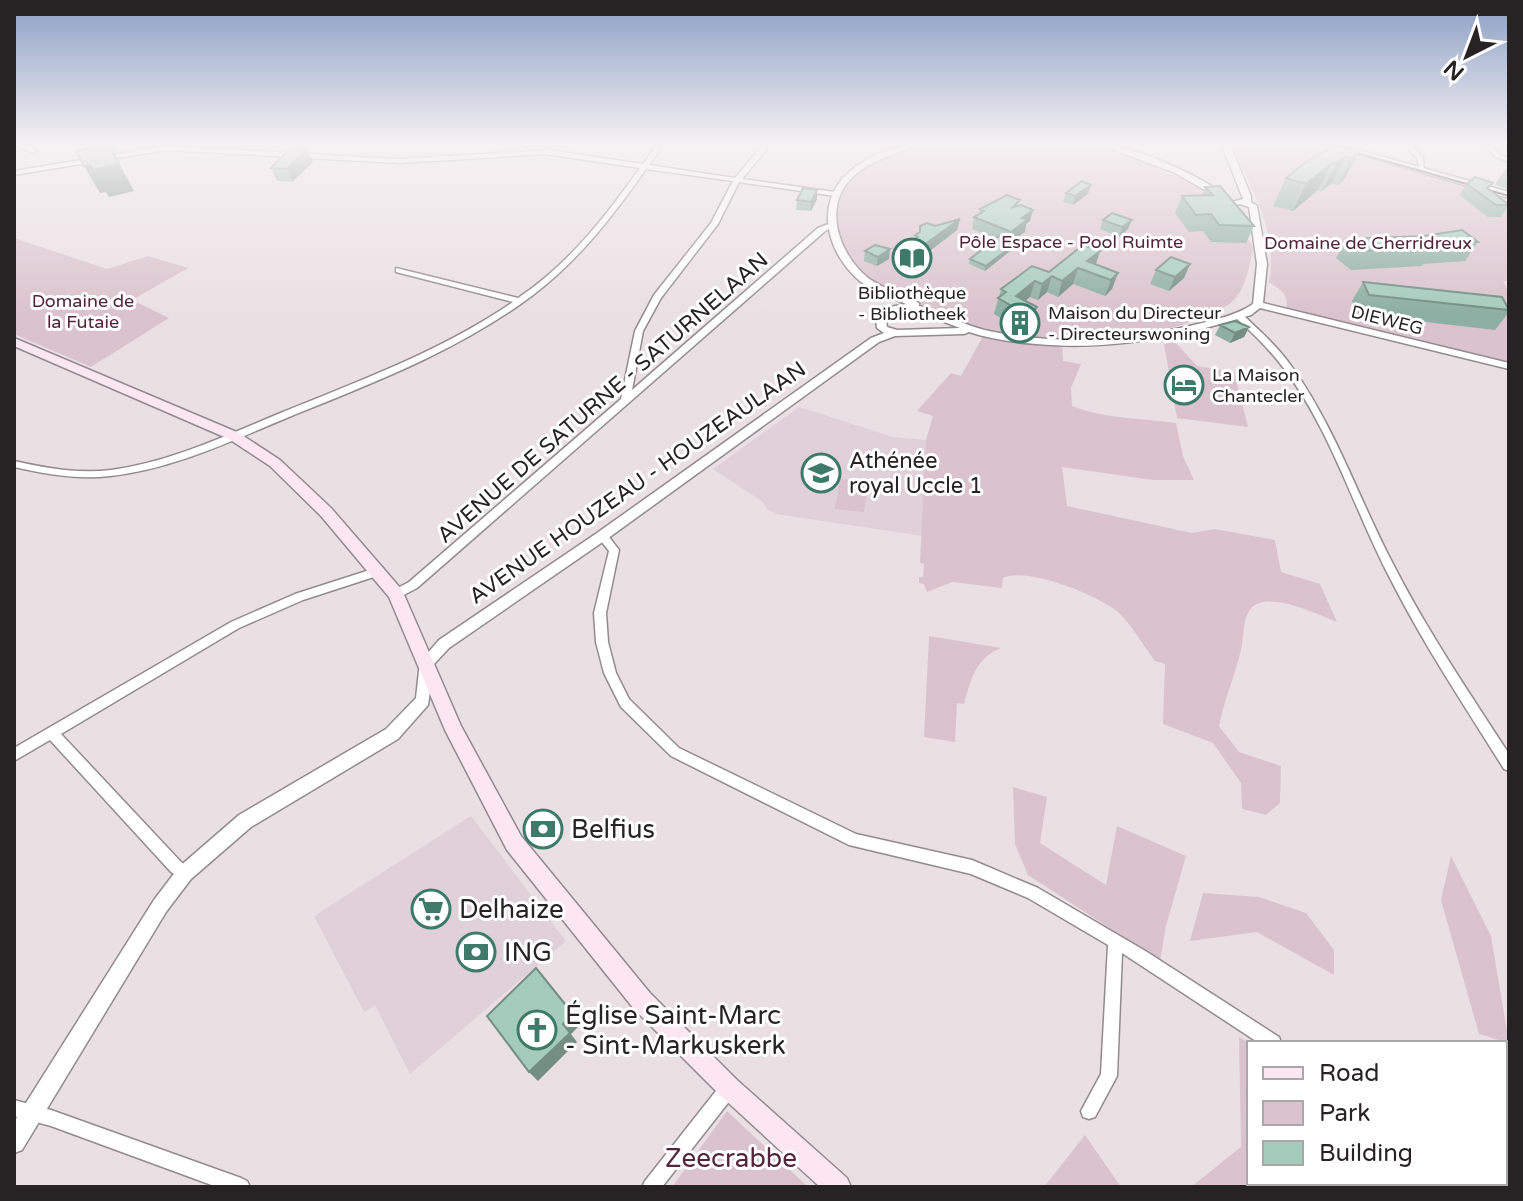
<svg xmlns="http://www.w3.org/2000/svg" width="1523" height="1201" font-family="'Varela Round',sans-serif">
	<style>
		.built { fill: #e0d0d7 }
		.green { fill: #dac3cc }
		.lines { fill: none; stroke-linecap: round; stroke-linejoin: round }
		.minor-casing { stroke: #938a8e; stroke-width: 3 }
		.tertiary-casing { stroke: #938a8e; stroke-width: 3 }
		.secondary-casing { stroke: #938a8e; stroke-width: 3 }
		.minor { fill: #fff; fill-rule: evenodd }
		.tertiary { fill: #fff; fill-rule: evenodd }
		.secondary { fill: #fce6f0; fill-rule: evenodd }
		.tram { stroke: #4c474a; stroke-width: 2 }
		.wall { fill: #8eafa3 }
		.shaded-wall { fill: #748e84 }
		.building { fill: #a5cbbd; stroke: #748e84; stroke-width: 2 }
		.labels { text-anchor: middle; stroke-width: 6; stroke-linejoin: round; paint-order: stroke }
		.far-park-label { font-size: 18px; fill: #52253b; stroke: #fff }
		.far-poi-label { font-size: 18px; fill: #272325; stroke: #fff; text-anchor: start }
		.far-street-label { font-size: 18px; fill: #272325; stroke: #fff }
		.street-label { font-size: 22px; fill: #272325; stroke: #fff }
		.poi-label { font-size: 22px; fill: #272325; stroke: #fff; text-anchor: start }
		.near-poi-label { font-size: 26px; fill: #272325; stroke: #fff; text-anchor: start }
		.near-park-label { font-size: 26px; fill: #52253b; stroke: #fff }
	</style>
	<rect width="100%" height="100%" fill="#eae0e4"/>
	<path class="built" d="M799,407L893,437L926,440L923,536L776,514L767,509L763,502L713,469Z
		M471,816L566,941L410,1074L375,1005L364,1012L314,916Z"/>
	<path class="green" d="M922,145H1091L1128,155L1202,189L1229,209L1253,247C1250,264 1247,284 1235,299C1229,306 1217,311 1208,315C1160,336 1113,340 1062,340L1063,361L1081,364L1071,388L1072,406C1106,419 1140,418 1176,423L1183,456L1194,480H1153L1062,467L1067,506L1192,533L1215,529L1275,540L1281,572L1320,584L1337,622C1319,615 1263,587 1249,611C1242,622 1244,641 1240,654C1234,678 1224,701 1219,726L1239,752L1281,766L1280,803L1266,815L1242,809L1241,783L1213,743L1163,724L1165,664L1155,661C1143,645 1132,625 1118,612C1098,595 1026,566 1003,578L1002,588L952,582L927,592L924,584L919,583V577H923L924,564L920,563L926,440L933,416L917,411L951,373L961,376L987,329C961,323 883,290 863,273C835,249 825,205 855,176C872,161 901,151 922,145Z
		M1232,145H1321L1509,198V281H1503L1509,293V362L1286,309C1290,294 1279,289 1269,282C1279,233 1251,188 1232,145Z
		M14,238L107,269L148,256L188,268L132,300L169,318L91,367L14,334Z
		M1175,342L1197,366L1234,372L1248,427L1177,418L1164,344Z
		M840,479L868,482L864,512L835,509Z
		M929,636L1001,648C976,658 971,679 964,704L957,703L955,742L924,737Z
		M1013,787L1047,797L1040,843L1106,885L1117,826L1186,856L1166,926L1160,961L1028,875L1015,844Z
		M1451,856L1491,936L1509,1043L1479,1034L1441,900Z
		M1203,893L1259,897L1306,913L1334,950V975L1257,932L1190,941Z
		M1239,1037L1249,1043V1183H1480L1488,1187H1191L1241,1147Z
		M727,1111L730,1114L808,1187H672Z
		M1085,1135L1121,1187H1044Z"/>
	<g class="lines">
		<defs>
			<path id="minor" d="M14,145H23L37,151L34,153Z
				M501,145H516L529,149L526,151Z
				M657,145H663L649,165L735,178L763,145H770L742,179L835,192L838,194L835,196L739,182L718,224L661,298L643,331L632,390L818,228L831,223L835,225L824,232L417,588L400,597H392L391,594L392,591L409,582L621,399L635,331L654,295L711,223L733,181L646,169C613,216 579,260 533,295C460,350 373,383 289,417C231,441 173,469 110,476C78,480 46,474 14,467V461C46,468 78,474 111,470C171,462 227,435 283,412C362,380 443,350 513,302L396,272V268L518,298C569,264 605,217 640,168L545,154L399,163L165,150L14,175V171L165,146L399,159L549,150L643,164Z
				M1405,145H1412L1423,158L1424,170H1420L1417,158Z
				M1483,145H1490L1500,155L1509,158V162L1496,157Z
				M1236,314H1242C1260,331 1278,347 1292,367C1335,427 1358,497 1392,562C1426,629 1468,691 1509,754V771L1504,769C1466,708 1425,647 1392,582C1355,513 1330,427 1282,366C1268,348 1253,333 1236,318Z
				M602,532L606,533L619,550L606,613L608,642L616,673L629,699L679,748L856,834L972,860L1038,888L1147,952L1279,1037L1281,1043H1259L1122,953L1117,1076L1095,1117L1089,1119L1083,1117L1081,1111L1101,1074L1108,945L1028,898L971,874L849,845L671,756L621,707L604,673L596,642L594,613L609,551L597,536Z
				M379,567L383,568L384,571L383,574L303,600L239,628L61,734L181,862L190,868L192,873L190,878L185,880L171,872L50,740L14,761V748L231,622L295,594Z
				M729,1080L735,1082L737,1088L735,1094L662,1187H642L645,1181L723,1082Z
				M14,1100L51,1110L241,1178L247,1181L250,1187H217L51,1126L14,1116Z
				M1505,1163L1509,1165V1183L1505,1181Z"/>
			<path id="tertiary" d="M903,145H917C896,155 873,159 855,175C821,204 838,253 868,278C883,289 902,294 919,303V306C943,313 965,326 989,331C1060,346 1132,341 1202,323C1220,319 1238,314 1253,304L1257,264L1249,207L1240,204L1232,206L1228,203L1243,199L1222,145H1230L1251,196V202L1257,206L1267,264L1263,303L1509,363V369L1260,308L1251,315C1180,337 1110,351 1036,344C1013,342 990,339 969,332L964,334L895,336L879,342L607,539L449,648L434,664L428,705L398,739L251,827L191,879L166,912L22,1150L14,1153V1122L154,900L179,867L239,815L386,729L416,698L420,662L439,640L597,533L871,338L884,333L877,328L876,320L885,308L906,304C891,297 874,292 861,282C828,255 813,205 848,173C863,159 884,151 903,145ZM901,310L926,315L960,328L897,330L887,327L886,320L892,313Z
				M1101,145C1134,145 1200,176 1226,196L1219,198L1173,172Z
				M1327,145H1341L1509,192V198Z"/>
			<path id="secondary" d="M14,338L239,433L280,460L331,508L402,590L461,726L521,836L650,993L737,1080L847,1178L851,1187H820L721,1096L634,1009L507,850L445,730L389,597L321,516L270,466L229,439L14,346Z"/>
		</defs>
		<use href="#minor" class="minor-casing"/>
		<use href="#tertiary" class="tertiary-casing"/>
		<use href="#secondary" class="secondary-casing"/>
		<use href="#minor" class="minor"/>
		<use href="#tertiary" class="tertiary"/>
		<use href="#secondary" class="secondary"/>
		<path class="tram" d="M1329,145L1509,196"/>
	</g>
	<path class="wall" d="M1359,152L1345,178L1338,185L1332,183L1322,191L1318,190L1293,211L1273,206L1286,178Z
		M313,162L292,182L277,181L271,168Z
		M1509,167V189L1495,185L1504,171Z
		M1467,184L1489,189L1509,205L1501,217H1488L1459,195Z
		M1205,187L1254,226L1246,243L1211,242L1203,231L1189,232L1175,213L1182,196H1202Z
		M817,190V199L811,211L796,210L797,200Z
		M1066,193L1088,194L1073,205L1063,202Z
		M1019,206L1030,221L1026,224L1025,232L1012,241L1016,243L1015,247L985,271L969,264L970,259L996,238L972,229L974,217L979,214L980,209Z
		M960,219L957,230L909,267L896,262L897,250L914,239L915,235L919,233L920,226H935Z
		M1103,220L1128,229L1119,237L1100,229Z
		M1347,239L1478,242L1465,261L1423,264L1422,266L1351,270L1336,258Z
		M865,251L889,259L877,266L864,261Z
		M1190,264L1184,278L1169,291L1150,284L1156,270Z
		M1095,265L1118,273L1112,289L1105,296L1073,284L1058,297L1047,292L1038,300L1030,297L1025,301L1037,307L1032,323L1023,331L994,314L1001,289L1049,272Z
		M1363,282L1509,309V312L1495,330L1357,314L1352,301Z
		M1220,325L1249,327L1244,337L1230,343L1215,335Z"/>
	<path class="shaded-wall" d="M109,145L134,191L109,197L106,192L100,193L84,166L90,165Z
		M307,149L313,162L292,182L287,169Z
		M1359,152L1345,178L1338,185L1352,158Z
		M1346,156L1332,183L1322,191L1336,164Z
		M1332,163L1318,190L1293,211L1306,184Z
		M1091,185L1088,194L1073,205L1075,196Z
		M817,190V199L811,211V202Z
		M1033,210L1030,221L1026,224L1025,232L1008,243L1011,232L1022,218Z
		M960,219L957,230L909,267L910,255Z
		M1132,220L1128,229L1119,237L1122,227Z
		M1016,243L1015,247L985,271L986,266Z
		M890,249L889,259L877,266L878,257Z
		M1100,251L1095,267L1087,261Z
		M1190,264L1184,278L1169,291L1175,277Z
		M1078,268L1073,284L1058,297L1062,281Z
		M1118,273L1112,289L1105,296L1111,280Z
		M1052,276L1047,292L1038,300L1042,284Z
		M1035,281L1030,297L1016,308V296Z
		M1037,307L1032,323L1023,331L1027,315Z
		M1249,327L1244,337L1230,343L1235,333Z
		M573,1014L580,1025L571,1034L577,1042L538,1081L529,1072L563,1024Z"/>
	<path class="building" d="M88,145H109L119,164L93,170L90,165L84,166L76,151L90,148Z
		M1336,146H1344L1359,152L1352,158L1346,156L1336,164L1332,163L1306,184L1286,178L1311,158Z
		M291,148L307,149L287,169L271,168Z
		M1475,177L1493,183L1487,188L1509,205H1496L1467,184Z
		M1082,181L1091,185L1075,196L1066,193Z
		M1220,186L1254,226L1219,225L1211,214L1196,215L1182,196L1213,195L1205,187Z
		M803,188L817,190L811,202L797,200Z
		M1007,195L1020,200L1013,207L1021,205L1033,210L1022,218L1027,220L1011,232L974,217L984,211L980,209Z
		M1112,213L1132,220L1122,227L1103,220Z
		M960,219L910,255L897,250L918,237L915,235L920,232V226L927,223L935,226Z
		M1462,230L1478,242L1432,246L1434,247L1362,251L1347,239L1424,236Z
		M999,236L1016,243L986,266L970,259Z
		M875,245L890,249L878,257L865,251Z
		M1083,245L1100,251L1087,261L1118,273L1111,280L1078,268L1062,281L1052,276L1042,284L1035,281L1016,296L1037,307L1027,315L998,298L1006,292L1001,289L1032,266L1049,272Z
		M1171,257L1190,264L1175,277L1156,270Z
		M1363,282L1502,297L1509,310L1369,295Z
		M1235,321L1249,327L1235,333L1220,325Z
		M536,968L573,1014L563,1024L570,1033L529,1072L487,1016Z"/>
	<linearGradient id="sky" x2="0" y2="1"><stop stop-color="#8b9fc4"/><stop offset="0.46" stop-color="#f6f1f3"/><stop offset="1" stop-color="#f6f1f3" stop-opacity="0"/></linearGradient>
	<rect width="1523" height="313" fill="url(#sky)"/>
	<defs>
		<symbol id="library-ring" viewBox="-11 -11 22 22"><circle r="9.5" fill="#fff" stroke="#3d7b68" stroke-width="1.5"/><path d="M-6-4Q-3-5.5-.7-3.5V5Q-3 3-6 4ZM6-4Q3-5.5 .7-3.5V5Q3 3 6 4Z" fill="#3d7b68"/></symbol>
		<symbol id="building-ring" viewBox="-11 -11 22 22"><circle r="9.5" fill="#fff" stroke="#3d7b68" stroke-width="1.5"/><path d="M-4-6H4V6H1V3H-1V6H-4ZM-2.5-4.3h1.7v1.8h-1.7ZM.8-4.3h1.7v1.8H.8ZM-2.5-1h1.7V.8h-1.7ZM.8-1h1.7V.8H.8Z" fill="#3d7b68"/></symbol>
		<symbol id="hotel-ring" viewBox="-11 -11 22 22"><circle r="9.5" fill="#fff" stroke="#3d7b68" stroke-width="1.5"/><path d="M-6-4.5h1.5V1H6V5H4.5V3h-9V5H-6ZM-4 0a1.8 1.8 0 1 1 3.6 0ZM.5 0V-2.5h3Q6-2.5 6 0Z" fill="#3d7b68"/></symbol>
		<symbol id="school-ring" viewBox="-11 -11 22 22"><circle r="9.5" fill="#fff" stroke="#3d7b68" stroke-width="1.5"/><path d="M0-5L7-2L0 1L-7-2ZM-4 1L0 2.5L4 1V4Q0 6-4 4Z" fill="#3d7b68"/></symbol>
		<symbol id="bank-ring" viewBox="-11 -11 22 22"><circle r="9.5" fill="#fff" stroke="#3d7b68" stroke-width="1.5"/><path d="M-6-4H6V4H-6ZM0-2.3a2.3 2.3 0 1 0 0 4.6a2.3 2.3 0 1 0 0-4.6Z" fill="#3d7b68"/></symbol>
		<symbol id="supermarket-ring" viewBox="-11 -11 22 22"><circle r="9.5" fill="#fff" stroke="#3d7b68" stroke-width="1.5"/><path d="M-6-5.5h2.5l.6 2H6L4.5 2H-2.5L-4.4-4H-6ZM-1.5 3.2a1.3 1.3 0 1 0 .1 0ZM3 3.2a1.3 1.3 0 1 0 .1 0Z" fill="#3d7b68"/></symbol>
		<symbol id="church-ring" viewBox="-11 -11 22 22"><circle r="9.5" fill="#fff" stroke="#3d7b68" stroke-width="1.5"/><path d="M-1.2-6h2.4v3.5h3.3v2.4h-3.3V6h-2.4V-.1h-3.3v-2.4h3.3Z" fill="#3d7b68"/></symbol>
	</defs>
	<g fill-rule="evenodd">
		<use href="#library-ring" x="890" y="236" width="44" height="44"/>
		<use href="#building-ring" x="998" y="301" width="44" height="44"/>
		<use href="#hotel-ring" x="1162" y="363" width="44" height="44"/>
		<use href="#school-ring" x="799" y="451" width="44" height="44"/>
		<use href="#bank-ring" x="521" y="807" width="44" height="44"/>
		<use href="#supermarket-ring" x="409" y="887" width="44" height="44"/>
		<use href="#bank-ring" x="454" y="930" width="44" height="44"/>
		<use href="#church-ring" x="515" y="1008" width="44" height="44"/>
	</g>
	<g class="labels">
		<g class="far-park-label">
			<text x="1071" y="248">Pôle Espace - Pool Ruimte</text>
			<text x="1368" y="249">Domaine de Cherridreux</text>
			<text x="83" y="307">Domaine de<tspan x="83" dy="21">la Futaie</tspan></text>
		</g>
		<g class="far-poi-label">
			<text x="912" y="299" text-anchor="middle">Bibliothèque<tspan x="912" dy="21">- Bibliotheek</tspan></text>
			<text x="1048" y="319">Maison du Directeur<tspan x="1048" dy="21">- Directeurswoning</tspan></text>
			<text x="1212" y="381">La Maison<tspan x="1212" dy="21">Chantecler</tspan></text>
		</g>
		<g class="far-street-label">
			<text transform="translate(1387 320) rotate(14)" y="6">DIEWEG</text>
		</g>
		<g class="street-label">
			<text transform="translate(602 397) rotate(-41)" y="8">AVENUE DE SATURNE - SATURNELAAN</text>
			<text transform="translate(637 482) rotate(-35)" y="8">AVENUE HOUZEAU - HOUZEAULAAN</text>
		</g>
		<g class="poi-label">
			<text x="849" y="468">Athénée<tspan x="849" dy="25">royal Uccle 1</tspan></text>
		</g>
		<g class="near-poi-label">
			<text x="571" y="838">Belfius</text>
			<text x="459" y="918">Delhaize</text>
			<text x="504" y="961">ING</text>
			<text x="565" y="1024">Église Saint-Marc<tspan x="565" dy="30">- Sint-Markuskerk</tspan></text>
		</g>
		<g class="near-park-label">
			<text x="731" y="1167">Zeecrabbe</text>
		</g>
	</g>
	<rect width="1523" height="1201" fill="none" stroke="#272325" stroke-width="32"/>
	<rect x="1247" y="1041" width="260" height="144" fill="#ffffff" stroke="#a9a7a8" stroke-width="2"/>
	<rect x="1263" y="1067" width="40" height="12" fill="#fce6f0" stroke="#a9a7a8" stroke-width="2"/>
	<text x="1319" y="1081" font-size="24" fill="#272325">Road</text>
	<rect x="1263" y="1101" width="40" height="24" fill="#dac3cc" stroke="#a9a7a8" stroke-width="2"/>
	<text x="1319" y="1121" font-size="24" fill="#272325">Park</text>
	<rect x="1263" y="1141" width="40" height="24" fill="#a5cbbd" stroke="#a9a7a8" stroke-width="2"/>
	<text x="1319" y="1161" font-size="24" fill="#272325">Building</text>
	<g transform="translate(1467 56) rotate(222)" stroke="#ffffff" stroke-width="6" paint-order="stroke">
	<path d="M0-6L14 30L0 20L-14 30Z" fill="#272325"/>
	<text y="-12" font-size="22" font-weight="bold" text-anchor="middle" fill="#272325">N</text>
	</g>
</svg>
